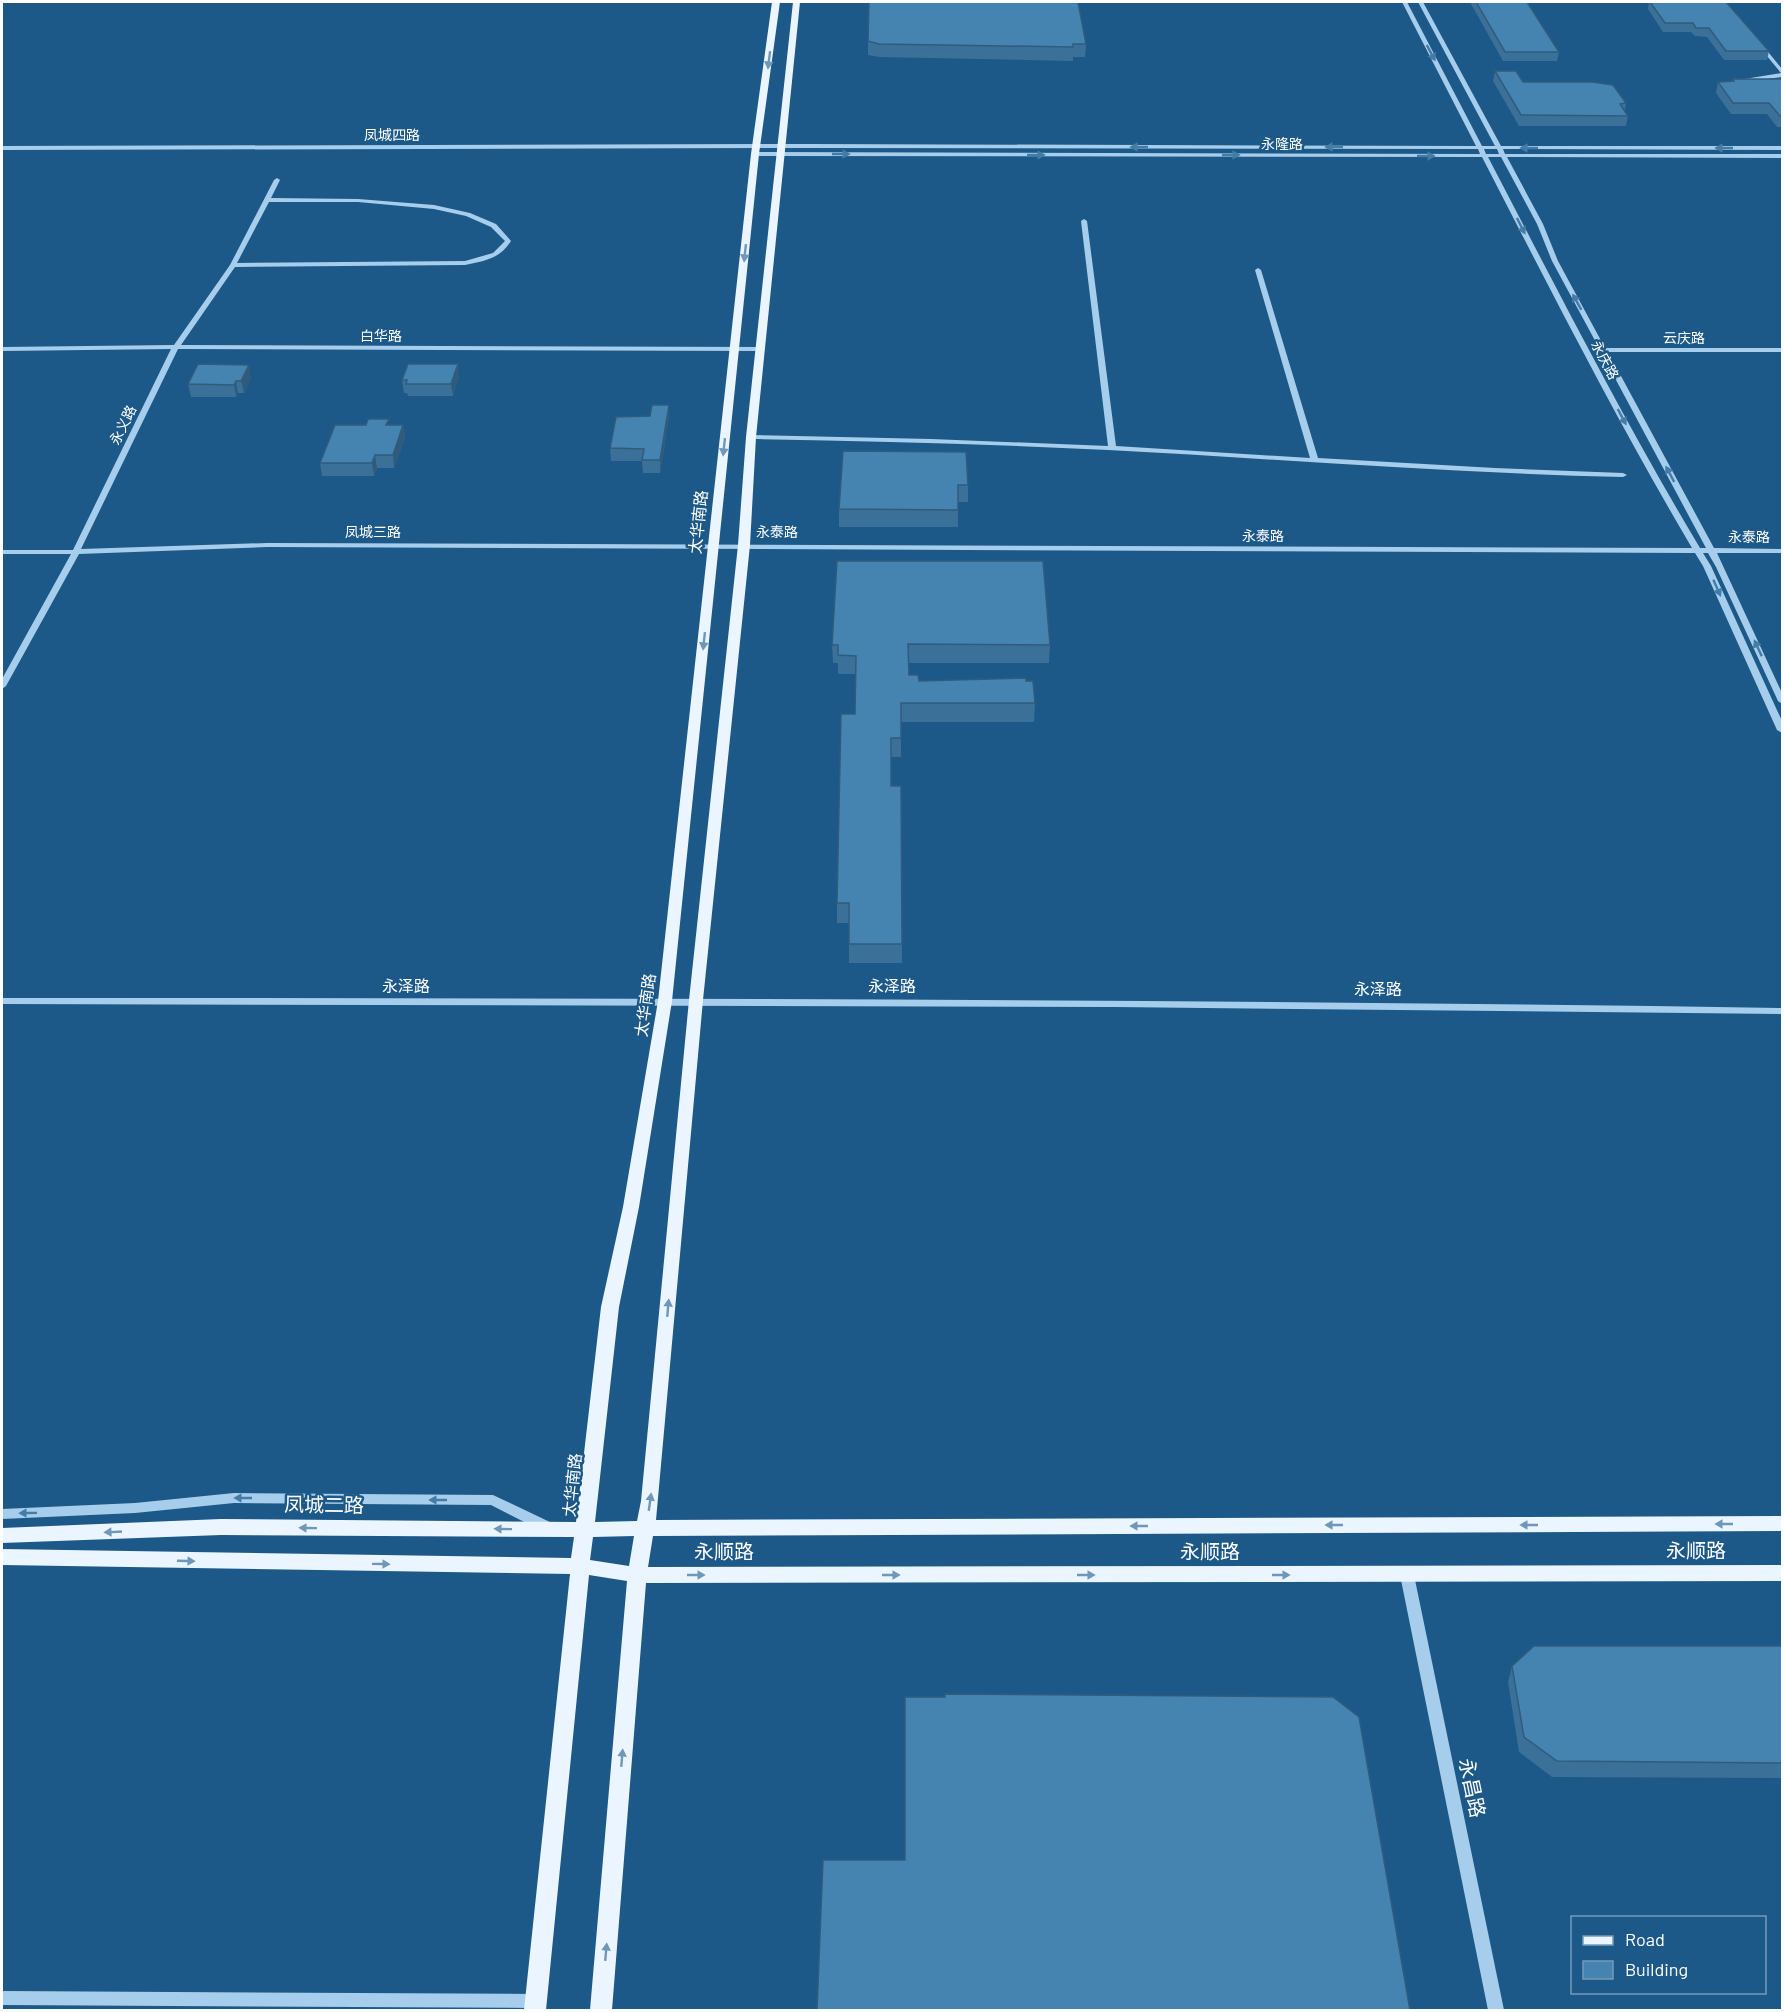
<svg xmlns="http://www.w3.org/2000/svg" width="1784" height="2012" font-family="Barlow,'Noto Sans SC',sans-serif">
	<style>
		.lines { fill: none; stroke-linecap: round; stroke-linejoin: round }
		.minor { fill: #a6ceec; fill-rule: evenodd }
		.major { fill: #ebf5ff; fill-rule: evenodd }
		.wall { fill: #3b7198 }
		.shaded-wall { fill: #305c7c }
		.building { fill: #4583b1; stroke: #305c7c; stroke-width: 1.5 }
		.oneway { fill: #457ca6 }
		.oneway2 { fill: #6f97b8 }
		.labels { text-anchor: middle; stroke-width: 5; stroke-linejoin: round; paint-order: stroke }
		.far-street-label { font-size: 14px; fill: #fff; stroke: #1c5988 }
		.street-label { font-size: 16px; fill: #fff; stroke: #1c5988 }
		.near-street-label { font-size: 20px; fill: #fff; stroke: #1c5988 }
	</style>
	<rect width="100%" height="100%" fill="#1c5988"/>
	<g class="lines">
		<path class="minor" d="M1402,2H1407L1482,146H1495L1418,2H1423L1501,146H1782V150L1503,149L1505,154H1782V158L1507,157L1543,224L1558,261L1605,348H1782V352H1608L1714,548L1782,549V553H1717L1782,693V704L1778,701L1716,567L1708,553H1703L1711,566L1782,721V733L1777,730L1703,566L1695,553L267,547L79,554L6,686L2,689V679L71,554H2V550H73L171,349L2,351V347L174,345L230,265L274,180L277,178L280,180L271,198L358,199L434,205L470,213L496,224L511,241C500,259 484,261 465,265L235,267L181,345L761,347L765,349L761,351L178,349L81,549L267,543L1692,548C1617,421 1550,289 1482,157L755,156L752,154L755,152L1480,154L1478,149L809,148L2,150V146L809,144L1476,146ZM1484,149H1497L1499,154H1486ZM1488,157H1501L1537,224L1552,261L1599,348L1596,350L1601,352L1706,548H1700C1624,421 1557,289 1488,157ZM269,202H358L434,209L466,216L491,227L505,241L493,253L465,261L237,263Z
			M1760,42L1782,69V77L1736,83V81L1738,80L1781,73L1757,44Z
			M1084,219L1087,221L1116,446L1310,458L1255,270L1258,268L1261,270L1318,458L1495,468L1623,473L1627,475L1623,477C1451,473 1280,459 1108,450C989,444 870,441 751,439L747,437L751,435L931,439L1108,446L1081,221Z
			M2,998C595,998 1189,999 1782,1008V1014L1115,1007L2,1004Z
			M234,1493L493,1495L552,1523L554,1527L552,1531L547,1532L542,1531L491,1505L234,1503L135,1513L2,1519V1509L135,1503Z
			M1407,1570L1412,1571L1414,1575L1504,2010H1488L1400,1575L1402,1571Z
			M2,1991L536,1994L542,1996L544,2001L542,2006L536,2008L2,2005Z"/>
		<path class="major" d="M772,2H780L759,154L672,1001L639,1207L619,1307L595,1522L637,1521L641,1501L689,1000L738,545L746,437L793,2H800L756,437L750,545L703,1000L656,1520L1782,1516V1531L653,1536L648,1567L1782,1565V1581L646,1583L612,2010H590L627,1581L589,1575L546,2010H524L570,1574L2,1565V1549L571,1558L574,1537L221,1535L2,1543V1528L221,1519L576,1522L601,1307L623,1207L658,1001L751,154ZM634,1536L629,1566L590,1560L593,1537Z"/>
	</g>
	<path class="wall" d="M1470,2H1527L1559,52L1557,61H1503Z
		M1649,2H1726L1769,51L1767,60H1724L1707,37L1695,36L1691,32H1663L1648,9Z
		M868,41L1086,44L1085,57H1073V61L879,57L868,55Z
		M1495,71L1523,82L1626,103L1625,110L1628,116L1626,126H1519L1493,81Z
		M1733,79H1782V127H1777L1767,114H1731L1716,93L1718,82H1732Z
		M459,376L453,396H408L407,393H404L402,380Z
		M251,377L244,393H238L236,397H191L188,384Z
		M669,405V417L660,473H643L642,461H611L610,448L650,416Z
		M389,425H403L405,438L394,468H377L374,476H322L320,463Z
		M966,452L968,485V502H958V527H839V509Z
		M832,645H1050L1049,663H908L909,675L919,681H1026L1035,703L1034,722H901V757H891V786H901L902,963H849V923H837V903L855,714L856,674H838V663H833Z
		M1782,1646V1778L1552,1777L1519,1752L1508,1682L1512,1666Z"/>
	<path class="shaded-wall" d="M458,364L459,376L453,396L451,384Z
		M249,365L251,377L244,393L241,381Z
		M236,381L238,393L236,397L234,385Z
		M669,405V417L660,473V460Z
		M403,425L405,438L394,468L393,455Z
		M375,455L377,468L374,476L372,463Z"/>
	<path class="building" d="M869,2H1078L1086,44H1073V47L879,44L868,41Z
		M1476,2H1527L1559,52H1505Z
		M1650,2H1726L1769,51H1726L1709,28H1696L1693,23H1665Z
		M1495,71H1516L1523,82H1592L1613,85L1626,103L1620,104L1628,116L1521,115Z
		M1733,79H1782V116H1780L1769,103H1733L1718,82L1734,81Z
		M198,364L249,365L241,381H236L234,385L188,384Z
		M408,364H458L451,384H406L407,380H402Z
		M652,405H669L660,460H642L644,449L610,448L616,417L650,416Z
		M368,419H389L386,425H403L393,455H375L372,463H320L335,425H366Z
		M843,451L966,452L968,485H958V510L839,509Z
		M837,561H1043L1050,645L908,644L909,675H918L919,681L1026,678V681H1033L1035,703H901V738H891V786H901L902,944H849V903H837L841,714H855L856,656L838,655V645H832Z
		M1534,1646H1782V1763L1557,1761L1524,1737L1512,1666Z
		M945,1694L1333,1697L1359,1717L1410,2010H817L823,1860H905V1697H945Z"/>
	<defs><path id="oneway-solid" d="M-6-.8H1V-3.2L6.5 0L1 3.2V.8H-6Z" transform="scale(1.5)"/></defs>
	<g class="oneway">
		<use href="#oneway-solid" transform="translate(1431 53) rotate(62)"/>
		<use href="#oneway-solid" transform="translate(1139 147) rotate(-180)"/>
		<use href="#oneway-solid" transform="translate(1334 147) rotate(-180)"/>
		<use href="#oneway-solid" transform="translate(1529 148) rotate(-180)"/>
		<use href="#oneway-solid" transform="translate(1724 148) rotate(-180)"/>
		<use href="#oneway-solid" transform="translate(841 154)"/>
		<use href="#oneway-solid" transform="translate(1036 155)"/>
		<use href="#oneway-solid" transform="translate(1231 155)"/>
		<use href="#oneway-solid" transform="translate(1426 156)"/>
		<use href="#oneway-solid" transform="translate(1521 226) rotate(63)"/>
		<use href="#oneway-solid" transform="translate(1577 302) rotate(-119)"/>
		<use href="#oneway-solid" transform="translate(1622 417) rotate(62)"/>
		<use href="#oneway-solid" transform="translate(1670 474) rotate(-118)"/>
		<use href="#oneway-solid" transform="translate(1717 588) rotate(66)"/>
		<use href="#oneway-solid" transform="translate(1758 648) rotate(-115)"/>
		<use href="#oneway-solid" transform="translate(243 1498) rotate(180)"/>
		<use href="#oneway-solid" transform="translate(438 1500) rotate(-180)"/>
		<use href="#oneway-solid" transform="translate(28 1513) rotate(179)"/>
	</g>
	<g class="oneway2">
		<use href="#oneway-solid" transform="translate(769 60) rotate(97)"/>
		<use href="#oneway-solid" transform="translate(745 253) rotate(96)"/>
		<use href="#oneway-solid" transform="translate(724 447) rotate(96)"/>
		<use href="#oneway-solid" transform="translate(704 641) rotate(96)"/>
		<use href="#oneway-solid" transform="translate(668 1308) rotate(-85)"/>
		<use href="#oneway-solid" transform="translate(650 1502) rotate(-82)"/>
		<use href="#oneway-solid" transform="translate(1724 1524) rotate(180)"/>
		<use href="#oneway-solid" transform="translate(1334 1525) rotate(180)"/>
		<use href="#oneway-solid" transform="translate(1529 1525) rotate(180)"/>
		<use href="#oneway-solid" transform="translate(1139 1526) rotate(180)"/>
		<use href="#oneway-solid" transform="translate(308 1528) rotate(-179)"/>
		<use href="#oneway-solid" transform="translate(503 1529) rotate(-179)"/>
		<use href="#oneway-solid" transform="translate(113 1532) rotate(177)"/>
		<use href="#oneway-solid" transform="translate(186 1561) rotate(2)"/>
		<use href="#oneway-solid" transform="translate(381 1564) rotate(1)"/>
		<use href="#oneway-solid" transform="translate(696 1575)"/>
		<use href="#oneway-solid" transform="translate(891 1575)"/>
		<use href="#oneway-solid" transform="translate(1086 1575)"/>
		<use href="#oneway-solid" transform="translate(1281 1575)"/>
		<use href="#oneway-solid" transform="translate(622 1758) rotate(-85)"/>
		<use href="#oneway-solid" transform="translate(606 1952) rotate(-85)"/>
	</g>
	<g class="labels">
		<g class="far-street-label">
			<text x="392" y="140">凤城四路</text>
			<text x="1282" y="149">永隆路</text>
			<text x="381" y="341">白华路</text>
			<text x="1684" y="343">云庆路</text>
			<text transform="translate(1605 360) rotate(62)" y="5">永庆路</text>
			<text transform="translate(123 425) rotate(-64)" y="5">永义路</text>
			<text x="373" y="537">凤城三路</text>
			<text x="777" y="537">永泰路</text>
			<text x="1263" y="541">永泰路</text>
			<text x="1749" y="542">永泰路</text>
		</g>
		<g class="street-label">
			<text transform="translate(698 522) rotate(-84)" y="6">太华南路</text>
			<text x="406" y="992">永泽路</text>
			<text x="892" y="992">永泽路</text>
			<text x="1378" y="995">永泽路</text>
			<text transform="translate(645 1005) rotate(-82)" y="6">太华南路</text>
			<text transform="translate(572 1485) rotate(-84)" y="6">太华南路</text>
		</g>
		<g class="near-street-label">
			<text transform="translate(324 1505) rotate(1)" y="7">凤城二路</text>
			<text x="1696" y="1558">永顺路</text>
			<text x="724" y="1559">永顺路</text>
			<text x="1210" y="1559">永顺路</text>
			<text transform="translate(1472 1788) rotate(78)" y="7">永昌路</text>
		</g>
	</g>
	<rect width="1784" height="2012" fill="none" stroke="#ffffff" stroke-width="6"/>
	<rect x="1571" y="1916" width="195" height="78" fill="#1c5988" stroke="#779bb8" stroke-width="1.5"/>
	<rect x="1583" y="1936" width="30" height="9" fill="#ebf5ff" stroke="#779bb8" stroke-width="1.5"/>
	<text x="1625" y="1946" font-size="18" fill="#ffffff">Road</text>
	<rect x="1583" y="1961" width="30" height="18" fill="#4583b1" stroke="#779bb8" stroke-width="1.5"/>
	<text x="1625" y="1976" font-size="18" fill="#ffffff">Building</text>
</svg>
